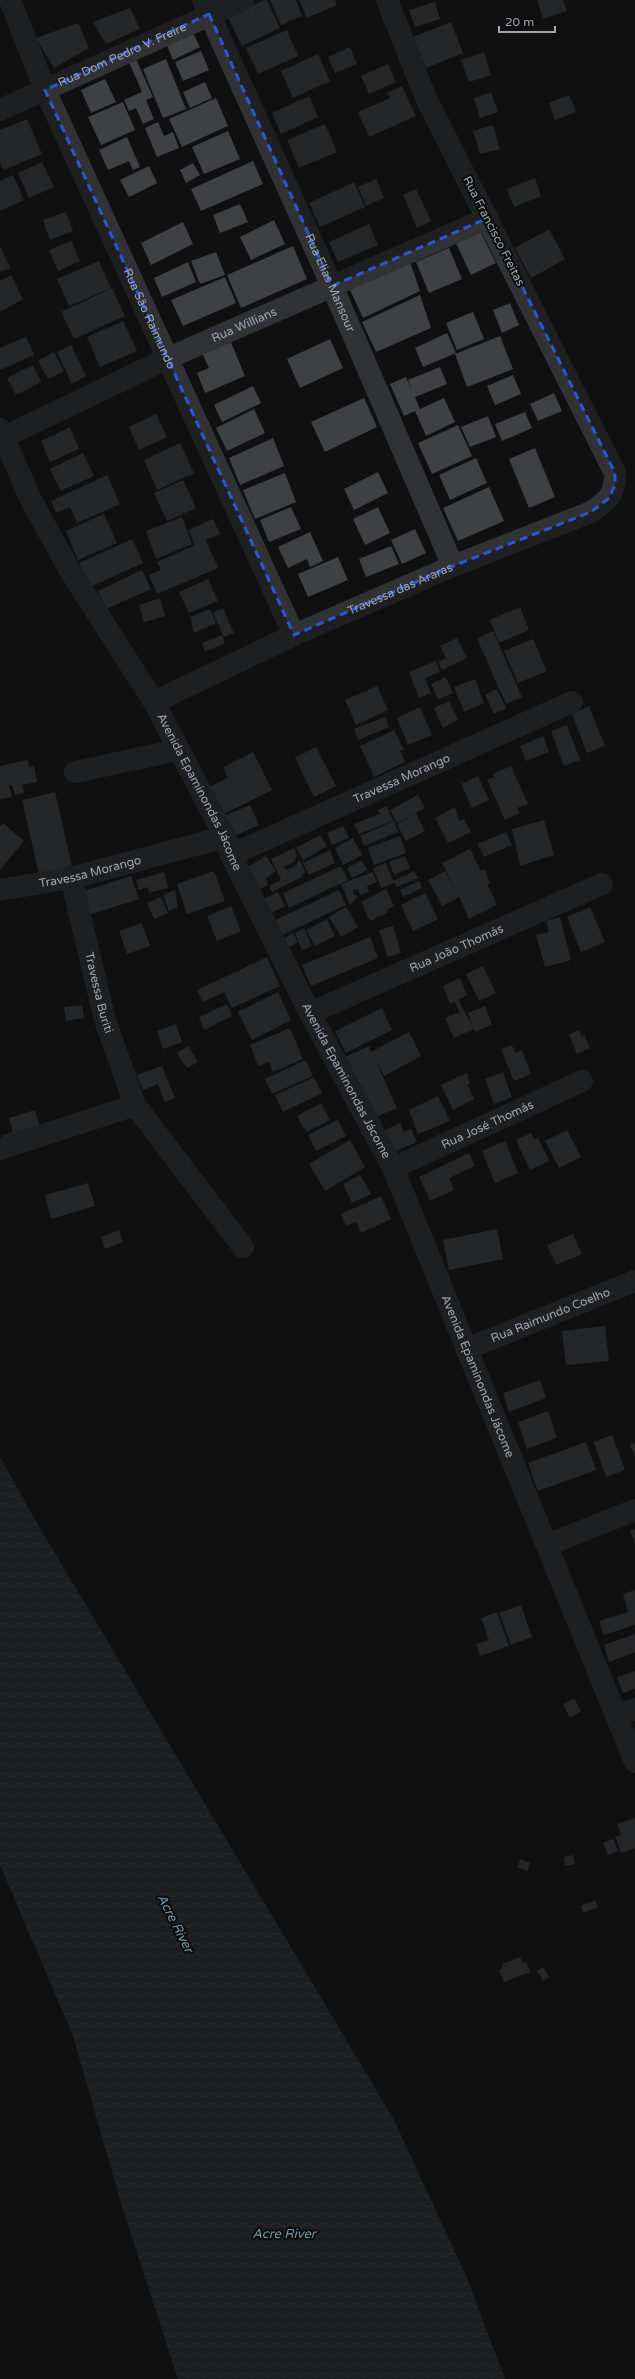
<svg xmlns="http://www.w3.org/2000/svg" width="635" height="2379" font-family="'Varela Round',sans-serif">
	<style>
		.water { fill: url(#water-waves) }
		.building { fill: #3e4044 }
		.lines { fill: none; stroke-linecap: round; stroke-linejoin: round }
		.minor { stroke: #303236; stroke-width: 22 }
		.marked { fill: none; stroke: #2a57d4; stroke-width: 3; stroke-dasharray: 8 5; stroke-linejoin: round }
		.labels { text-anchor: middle; stroke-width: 4; stroke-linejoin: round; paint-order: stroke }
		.street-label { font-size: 12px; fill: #a0a7b3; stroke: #0b0b0c }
		.water-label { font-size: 13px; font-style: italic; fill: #749ab1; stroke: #0b0b0c }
	</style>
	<defs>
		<pattern id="water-waves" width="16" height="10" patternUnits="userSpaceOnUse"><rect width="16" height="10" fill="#283237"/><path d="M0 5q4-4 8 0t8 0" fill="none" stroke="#444d52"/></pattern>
	</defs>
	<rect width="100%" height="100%" fill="#101011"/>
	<path class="water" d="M0,1457L38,1525L393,2118L467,2278L505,2379H178L123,2210L73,2036L0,1865Z"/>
	<path class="building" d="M264,0H267L280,28L242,46L228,17Z
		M270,0H296L302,16L281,25Z
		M299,0H335L337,5L307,18Z
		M537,0H563L567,11L543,19Z
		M435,2L440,19L415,27L409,10Z
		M130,8L140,29L106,44L93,22Z
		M451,22L463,53L426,68L413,37Z
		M78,23L89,48L54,68L36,38Z
		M287,30L298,56L258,74L246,48Z
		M192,31L200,47L173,60L166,43Z
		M350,47L357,64L335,73L328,57Z
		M201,51L209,70L183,81L175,62Z
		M484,52L491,75L469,82L461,60Z
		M318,54L330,81L293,98L281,71Z
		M136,59L153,97L146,100L154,119L143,124L136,108L129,111L124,100L142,92L129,62Z
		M166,59L186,109L163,118L143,69Z
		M388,64L396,82L369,94L361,76Z
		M105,79L116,102L91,113L81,90Z
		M205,82L212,98L190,108L183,92Z
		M402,86L416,116L369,137L358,112L390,98L387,93Z
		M491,92L498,112L480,118L474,98Z
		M569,95L576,112L555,120L549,103Z
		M309,96L318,117L281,134L272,113Z
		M216,98L228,126L182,147L169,119Z
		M123,102L135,130L101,145L88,117Z
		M27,119L42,154L4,170L0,163V130Z
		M158,122L164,136L173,132L179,148L157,157L145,128Z
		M325,124L337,152L299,168L287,140Z
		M493,125L500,149L480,154L473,131Z
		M228,131L240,159L204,174L192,147Z
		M127,137L140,167L133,170L129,161L108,170L99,150Z
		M253,161L263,184L201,211L191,189Z
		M42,162L54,187L29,198L18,173Z
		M193,163L200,175L186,183L180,170Z
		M149,166L157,183L129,197L120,180Z
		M13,175L24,200L0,211V181Z
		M535,178L541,196L514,207L507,189Z
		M376,179L384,198L366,206L358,187Z
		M354,182L365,207L320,227L309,203Z
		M416,189L431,221L417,228L403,195Z
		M240,204L248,222L220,233L213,215Z
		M66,212L73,231L50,240L43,220Z
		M274,220L285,244L251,260L240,237Z
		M183,222L193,244L151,265L141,243Z
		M369,224L378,245L338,262L329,242Z
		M478,227L496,263L471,275L454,239Z
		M549,229L565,259L531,278L515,248Z
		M71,241L80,261L58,271L49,250Z
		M0,246L10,268L0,272Z
		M293,246L307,279L241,308L227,275Z
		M449,248L462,279L429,293L416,262Z
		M216,252L225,275L200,284L191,261Z
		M99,261L111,288L69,306L57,279Z
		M188,262L196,282L162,297L154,278Z
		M410,262L420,291L363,318L349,288Z
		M11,275L23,299L0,312V281Z
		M225,277L236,303L183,326L171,300Z
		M112,288L125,316L74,339L61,312Z
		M420,295L431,328L376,352L362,322Z
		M510,303L519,325L502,333L493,310Z
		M473,312L484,339L457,350L446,323Z
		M123,321L137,351L100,367L87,337Z
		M447,333L456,353L423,367L415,348Z
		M500,336L513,369L467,387L455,354Z
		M26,337L34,355L0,370V348Z
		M330,339L343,368L300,388L287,359Z
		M230,340L245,376L205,393L197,373L209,368L202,353Z
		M71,345L86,376L72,384L57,352Z
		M54,352L64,371L48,379L38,361Z
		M33,365L41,382L16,395L7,378Z
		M440,367L447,384L415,397L420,409L444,398L455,422L426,436L415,411L404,416L390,384L406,377L412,392L408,380Z
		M513,375L521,394L495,405L487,386Z
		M253,386L261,403L222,422L214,405Z
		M554,393L562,411L538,421L530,404Z
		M364,398L377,427L325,452L311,422Z
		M254,409L265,433L227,451L216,428Z
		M525,412L532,428L502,441L495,424Z
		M156,414L167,437L139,450L129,427Z
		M488,416L496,437L470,447L461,427Z
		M458,425L472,456L432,474L418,443Z
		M70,427L79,449L50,462L41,441Z
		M273,438L284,466L240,485L229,458Z
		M180,443L194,473L157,490L144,460Z
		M535,448L555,497L529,508L509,459Z
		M83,453L94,476L61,491L50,469Z
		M476,458L487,483L450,500L439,475Z
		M378,472L388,493L354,510L344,489Z
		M285,473L296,502L255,519L243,490Z
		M107,475L120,504L77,523L70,507L56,513L51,501Z
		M183,480L196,508L167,521L154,493Z
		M489,487L504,521L458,541L443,508Z
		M291,507L301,529L269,542L260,520Z
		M378,507L390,533L365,545L353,519Z
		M104,514L117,543L78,560L66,531Z
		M182,517L192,544L156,559L146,531Z
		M213,519L220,534L206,540L218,568L157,594L149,575L161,570L157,562L195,545L188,530Z
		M415,529L426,553L402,564L391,540Z
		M310,532L323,561L310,567L307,559L288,568L278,547Z
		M132,539L143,563L90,587L79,563Z
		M391,546L399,564L366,577L359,559Z
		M338,557L348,580L308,597L298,574Z
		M142,570L151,589L106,609L98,591Z
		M208,579L218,601L189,613L179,592Z
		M160,598L165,616L144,622L139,605Z
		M520,607L529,630L499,643L490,620Z
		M223,608L234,633L224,637L213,613Z
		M210,609L216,623L194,633L190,617Z
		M493,631L522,697L506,704L477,639Z
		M222,635L225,643L205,652L202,643Z
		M457,638L467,658L442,670L438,662L446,658L440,646Z
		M533,639L547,671L518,683L504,651Z
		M436,661L440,672L425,678L431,693L419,698L409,672Z
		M446,677L453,693L438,700L431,684Z
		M475,679L484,703L464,712L454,687Z
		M377,686L388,710L356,725L345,700Z
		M497,689L506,708L494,714L485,695Z
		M449,701L458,720L443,728L434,708Z
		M589,706L605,746L587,753L572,714Z
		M420,707L432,735L408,745L397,718Z
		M385,717L389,727L358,740L354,729Z
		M567,725L580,760L564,766L551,731Z
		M394,730L404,750L400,751L405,762L374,777L360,746Z
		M543,736L549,752L526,761L520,746Z
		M316,747L336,786L314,797L295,758Z
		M253,752L272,790L222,815L209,787L228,778L223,767Z
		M28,760L29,767L34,766L37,782L22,785L24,793L15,795L12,785H9L12,797L0,799V766Z
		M511,766L528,804L517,808L520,813L505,820L487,780L494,777L493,774Z
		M478,776L489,800L472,808L461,784Z
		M55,792L72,866L39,874L22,800Z
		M418,795L425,808L397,823L390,810Z
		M250,805L259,825L230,838L221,817Z
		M387,806L393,821L359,834L354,824L380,814L378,810Z
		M455,807L459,821L464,819L471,832L448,843L435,818Z
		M416,813L425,831L406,841L397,824Z
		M544,820L554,855L520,866L512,829Z
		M394,821L398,832L364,846L360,836Z
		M3,823L24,841L0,870V826Z
		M343,826L349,838L332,845L327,833Z
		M506,832L512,845L484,857L478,844Z
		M320,835L327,846L303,860L296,848Z
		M400,836L406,853L374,865L368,848Z
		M353,838L362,855L343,865L335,848Z
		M294,848L297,855L294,862L284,867L286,870L296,866L299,859L305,872L300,878L272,892L269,886L281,880L271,859Z
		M470,849L481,871L485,869L490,883L487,884L497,905L469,919L459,897L442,906L428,880L445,871L458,894L442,863Z
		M330,850L335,863L309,875L303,863Z
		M266,856L276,871L266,878L268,885L257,891L244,869Z
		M405,856L410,868L394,875L389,862Z
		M362,860L367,870L352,878L347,868Z
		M386,863L394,883L381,888L373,868Z
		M341,866L348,880L289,908L283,893Z
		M214,871L225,901L187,914L177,884Z
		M414,871L418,878L397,887L393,881Z
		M164,872L168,888L149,893L148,887L139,890L136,880Z
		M373,872L377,882L367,886L369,892L360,895L358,889L354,890L353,894L358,896L350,905L341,884Z
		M131,876L139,899L85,916L78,893Z
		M419,881L422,888L403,897L400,890Z
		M386,889L394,906L388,909L387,913L370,921L361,902Z
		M175,890L178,907L169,911L163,895Z
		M339,890L346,905L282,935L275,920Z
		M278,892L285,906L267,915L260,901Z
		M425,893L438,919L413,931L401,905Z
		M161,897L168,913L154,919L147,903Z
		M231,906L241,931L217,941L207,916Z
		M346,907L358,927L341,937L329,917Z
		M590,907L605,942L581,952L567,917Z
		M560,917L571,960L545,967L536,935L549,932L546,921Z
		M327,919L335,936L315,946L306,930Z
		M142,923L150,946L127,954L119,931Z
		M393,926L401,953L388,957L379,930Z
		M304,928L312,946L302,950L295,933Z
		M293,933L298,942L288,948L283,939Z
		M370,937L378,958L311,986L302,965Z
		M267,957L280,986L232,1008L224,992L203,1002L197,990Z
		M483,966L496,993L479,1001L466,974Z
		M460,978L467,995L458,1000L472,1025L468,1013L485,1006L492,1025L475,1032L474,1029L454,1038L445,1018L460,1012L455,1002L450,1004L443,986Z
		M278,992L291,1020L252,1040L238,1012Z
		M227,1004L232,1016L204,1030L199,1017Z
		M82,1005L84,1018L66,1021L64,1007Z
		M382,1008L392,1030L346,1053L335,1031Z
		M176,1024L182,1042L163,1049L157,1031Z
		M290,1028L303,1059L273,1072L269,1062L258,1066L250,1045Z
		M579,1030L582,1037L584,1035L590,1048L577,1054L569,1034Z
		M409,1032L421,1056L384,1076L374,1057L397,1108L371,1119L343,1058L369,1046L371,1052Z
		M512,1045L515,1053L522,1050L531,1074L514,1081L501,1049Z
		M188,1046L198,1062L187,1068L177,1053Z
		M306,1060L313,1076L272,1094L265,1079Z
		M162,1066L175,1098L165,1102L158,1084L143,1090L137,1075Z
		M503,1072L512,1097L494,1104L485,1079Z
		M467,1073L470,1084H467L474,1099L453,1110L441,1085Z
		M314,1077L322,1093L283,1112L275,1095Z
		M438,1096L450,1121L418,1134L409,1110Z
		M321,1103L330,1120L306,1132L297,1116Z
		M35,1110L42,1135L6,1146L3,1135L13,1132L9,1118Z
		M338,1120L346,1136L316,1151L308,1135Z
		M400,1123L404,1132L411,1129L417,1142L388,1154L379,1133Z
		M567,1130L581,1157L559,1168L545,1141Z
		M531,1133L534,1140L538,1138L549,1161L530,1170L516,1140Z
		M350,1140L365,1167L325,1191L309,1164Z
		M505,1141L518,1173L495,1183L482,1151Z
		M469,1153L475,1166L449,1178L454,1190L430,1201L419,1177Z
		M360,1175L371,1194L352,1203L343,1184Z
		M88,1183L95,1206L51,1219L45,1195Z
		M381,1196L391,1219L361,1233L356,1222L346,1226L341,1214Z
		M497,1229L503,1259L449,1270L443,1240Z
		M119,1230L123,1242L105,1249L101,1237Z
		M573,1234L582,1254L556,1265L547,1245Z
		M605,1326L609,1361L566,1365L562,1331Z
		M540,1380L546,1398L509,1412L503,1393Z
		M548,1411L557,1438L527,1449L518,1422Z
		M612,1435L625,1470L606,1477L594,1442Z
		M586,1442L596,1470L538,1491L528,1463Z
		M635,1443V1457L630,1445Z
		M635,1529V1544L630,1531Z
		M635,1590V1625L604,1635L599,1621L628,1612L623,1594Z
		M521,1605L532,1637L511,1645L499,1613Z
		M497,1612L509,1646L480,1656L476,1644L489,1640L481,1618Z
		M635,1634V1652L609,1662L604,1645Z
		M635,1671V1689L623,1693L617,1677Z
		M574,1698L581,1711L570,1718L563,1704Z
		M635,1818V1848L621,1853L615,1836L621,1835L617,1824Z
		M613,1839L618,1851L608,1855L603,1843Z
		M573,1855L575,1864L565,1866L564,1857Z
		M521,1859L530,1863L527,1871L517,1867Z
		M595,1900L598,1907L583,1913L581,1906Z
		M520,1957L523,1963L526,1962L530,1972L504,1982L499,1970L503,1968L502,1964Z
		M543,1967L549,1977L543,1981L537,1971Z"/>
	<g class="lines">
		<g class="minor">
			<path id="s1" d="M10,0L45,90L294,635"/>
			<path id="s2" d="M203,0L332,286L453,566"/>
			<path id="s3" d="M0,110L243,0"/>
			<path id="s4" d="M0,429L31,500L69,569L154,702L225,837L231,855L310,1013L393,1168L635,1762"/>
			<path id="s5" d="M4,437L166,359L488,218"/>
			<path id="s6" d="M154,702L294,635L453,566L591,512C608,500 615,495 615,473L425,96L387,0"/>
			<path d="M75,772L178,750"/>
			<path id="s7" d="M231,855L572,702"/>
			<path id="s8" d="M71,878L105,1020L135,1105L243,1247"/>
			<path id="s9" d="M0,890L71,878L225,837"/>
			<path id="s10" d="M310,1013L602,884"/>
			<path d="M0,1149L135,1105"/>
			<path id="s11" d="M393,1168L582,1081"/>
			<path id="s12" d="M466,1349L635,1281"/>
			<path d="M547,1545L635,1510"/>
			<path d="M617,1715L635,1709"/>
		</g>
	</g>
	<path d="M0 0H635V2379H0ZM209,14L332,286L488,218L615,473V485L609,498L591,512L453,566L294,635L45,90Z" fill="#101011" fill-opacity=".55" fill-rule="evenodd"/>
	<path class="marked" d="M209,14L332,286L488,218L615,473V485L609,498L591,512L453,566L294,635L45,90Z"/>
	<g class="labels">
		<g class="street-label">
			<text dy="4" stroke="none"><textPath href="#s3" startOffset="134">Rua Dom Pedro V. Freire</textPath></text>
			<text transform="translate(494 231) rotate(63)" y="4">Rua Francisco Freitas</text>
			<text dy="4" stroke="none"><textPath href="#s2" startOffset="310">Rua Elias Mansour</textPath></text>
			<text dy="4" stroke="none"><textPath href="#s1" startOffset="348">Rua São Raimundo</textPath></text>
			<text dy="4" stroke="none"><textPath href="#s5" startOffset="265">Rua Willians</textPath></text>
			<text dy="4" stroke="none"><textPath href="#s6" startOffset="271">Travessa das Araras</textPath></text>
			<text dy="4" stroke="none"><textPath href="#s7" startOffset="187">Travessa Morango</textPath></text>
			<text dy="4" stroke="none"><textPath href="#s4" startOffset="415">Avenida Epaminondas Jácome</textPath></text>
			<text dy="4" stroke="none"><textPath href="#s9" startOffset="92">Travessa Morango</textPath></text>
			<text dy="4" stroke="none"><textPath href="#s10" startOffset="160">Rua João Thomás</textPath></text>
			<text dy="4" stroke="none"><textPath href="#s8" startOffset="118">Travessa Buriti</textPath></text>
			<text dy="4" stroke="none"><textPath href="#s4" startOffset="739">Avenida Epaminondas Jácome</textPath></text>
			<text dy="4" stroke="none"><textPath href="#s11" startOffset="104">Rua José Thomás</textPath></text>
			<text dy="4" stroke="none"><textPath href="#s12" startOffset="91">Rua Raimundo Coelho</textPath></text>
			<text dy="4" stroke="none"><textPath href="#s4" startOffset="1063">Avenida Epaminondas Jácome</textPath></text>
		</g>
		<g class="water-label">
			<text transform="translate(176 1923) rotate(63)" y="5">Acre River</text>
			<text x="284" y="2238">Acre River</text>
		</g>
	</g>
	<path d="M499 26v6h56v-6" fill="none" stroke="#a0a7b3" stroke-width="2"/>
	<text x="505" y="26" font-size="12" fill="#a0a7b3" stroke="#0b0b0c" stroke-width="3" paint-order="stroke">20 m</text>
</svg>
